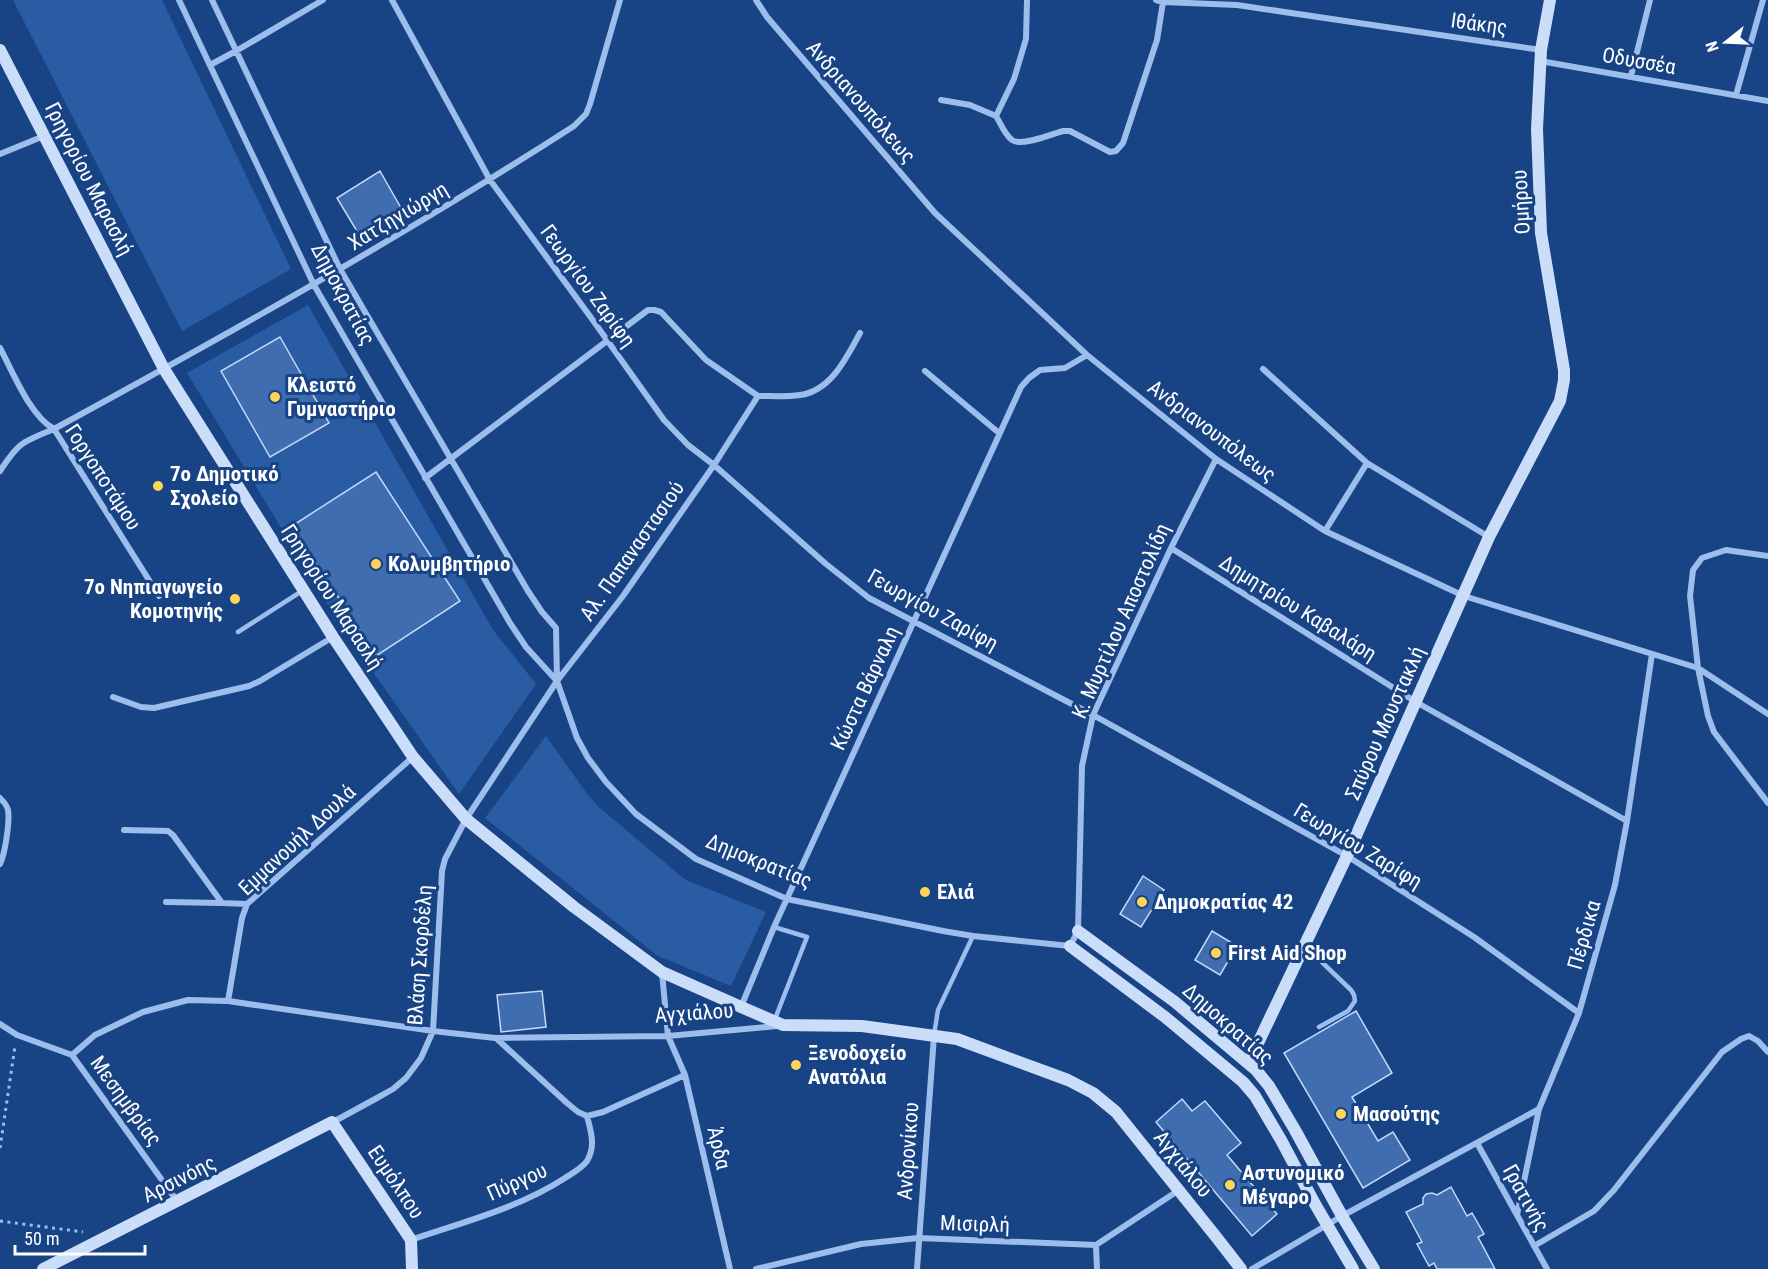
<svg xmlns="http://www.w3.org/2000/svg" width="1768" height="1269" font-family="'Roboto Condensed',sans-serif">
	<style>
		.green { fill: #2a5ca4 }
		.building { fill: #406daf; stroke: #c3d9f9; stroke-width: 1.5 }
		.lines { fill: none; stroke-linecap: round; stroke-linejoin: round }
		.path { stroke: #9dbeed; stroke-width: 3; stroke-dasharray: 3 4.5; stroke-linecap: butt }
		.lane { stroke: #9dbeed; stroke-width: 4.5 }
		.street { stroke: #9dbeed; stroke-width: 6 }
		.secondary { stroke: #caddf9; stroke-width: 12 }
		.poi-dot { fill: #ffd559; stroke: #184385; stroke-width: 2 }
		.labels { text-anchor: middle; stroke-width: 6; stroke-linejoin: round; paint-order: stroke }
		.street-label { font-size: 21px; fill: #fff; stroke: #184385 }
		.poi-label { font-size: 21px; font-weight: bold; fill: #fff; stroke: #184385; text-anchor: start }
	</style>
	<rect width="100%" height="100%" fill="#184385"/>
	<path class="green" d="M13,0H162L291,269L182,331Z
		M308,305L493,630L536,684L459,794L342,628L187,373Z
		M546,736L588,795L600,808L676,872L686,880L766,912L731,986L658,956L485,818Z"/>
	<path class="building" d="M380,171L401,208L358,233L337,198Z
		M280,337L329,423L270,457L221,371Z
		M376,472L460,601L376,656L292,526Z
		M1143,876L1164,890L1141,927L1120,914Z
		M1212,931L1237,946L1220,975L1195,960Z
		M542,991L546,1027L501,1032L497,995Z
		M1356,1011L1392,1073L1352,1097L1378,1141L1393,1132L1410,1160L1363,1188L1284,1053Z
		M1182,1099L1192,1111L1205,1101L1241,1143L1227,1155L1277,1214L1252,1236L1156,1122Z
		M1451,1187L1467,1216L1472,1213L1484,1234L1478,1237L1495,1269H1437L1434,1263L1429,1266L1417,1244L1422,1242L1406,1212L1423,1204V1198L1426,1194L1432,1193L1437,1195Z"/>
	<g class="lines">
		<path class="path" d="M0,1148L15,1046
			M0,1221L83,1232"/>
		<path class="lane" d="M238,632L302,591
			M774,927L807,937L775,1019
			M1305,946L1351,990L1354,995L1355,1001L1348,1011L1319,1027
			M934,1035L938,1010L973,936"/>
		<path class="street" d="M179,0L314,285L510,623L526,647L557,681
			M212,0L340,269L528,591L542,612L556,628L557,681L577,738L588,758L606,782L636,814L696,859L787,899L943,931L973,936L1070,946L1078,931L1082,766L1093,715L1171,548L1216,459
			M392,0L490,180L592,319L664,420L688,445L714,465L826,564L869,598L1093,715L1347,856L1474,937L1579,1013
			M756,0L767,17L935,213L1087,355L1216,459L1325,531L1464,596L1698,668L1768,714
			M1027,0L1026,39L1014,79L996,116C1001,124 1005,135 1012,140C1021,147 1052,134 1063,131H1070L1110,152L1116,151L1123,143L1157,40L1163,2L1156,0
			M1163,2L1237,5L1541,50
			M1540,61L1768,101
			M210,65L236,51L323,0
			M1631,76L1650,0
			M1736,95L1763,0
			M941,100L970,105L996,116
			M0,154L44,136
			M0,348C13,372 30,416 54,429L159,596
			M1263,369L1367,463L1489,537
			M925,371L999,433
			M758,396C772,396 787,397 800,395C831,391 847,357 860,333
			M0,471C19,442 22,442 54,429C230,333 405,235 574,126L586,114L590,104L620,0
			M425,478L648,310H654L661,312L706,360L758,396
			M1325,531L1367,463
			M1171,548L1416,702L1627,821
			M1768,556L1726,550L1702,558L1693,570L1690,596L1698,668L1708,716L1714,732L1768,803
			M113,697L141,707L154,708L249,686L260,681L333,637
			M0,798C3,801 7,805 8,810C10,821 5,854 0,864
			M124,830L168,831L173,835L222,903L247,904
			M166,902L222,903
			M662,973L668,1036L685,1075L730,1269
			M228,1001L242,918L247,904L413,757
			M741,1007L774,927L1021,387L1029,378L1040,370L1065,368L1087,355
			M0,1024L17,1035L72,1055L177,1201
			M496,1038L567,1103L578,1112L587,1116L603,1112L685,1075
			M72,1055L95,1035L143,1012L188,1000L228,1001L433,1031L495,1038L668,1036L777,1026
			M333,1122L377,1098L393,1089L406,1078L421,1058L433,1031L442,871L445,859L466,819L557,681L623,596L714,465L758,396
			M1477,1143L1547,1269
			M1517,1215L1539,1109L1579,1013L1615,885L1627,821L1652,654
			M411,1240C463,1222 519,1208 565,1178C573,1173 582,1168 587,1161C596,1146 591,1132 587,1116
			M1096,1245L1097,1269
			M1534,1246L1594,1211L1614,1190L1722,1052L1741,1039L1749,1036L1758,1041L1768,1052
			M756,1269L861,1244L918,1238L1096,1245L1179,1190
			M917,1269L934,1036
			M1252,1269L1342,1216L1539,1109"/>
		<path class="secondary" d="M0,50L164,369L333,637L413,757L466,819L574,907L662,972L741,1007L783,1025L862,1026L957,1039L1068,1080L1093,1093L1116,1112L1217,1238L1241,1269
			M1078,931L1175,1002L1256,1070L1269,1086L1295,1130L1342,1216L1374,1269
			M1070,946L1165,1017L1243,1082L1255,1096L1281,1140L1315,1204L1353,1269
			M1249,1062L1347,856L1489,537L1560,401L1564,380V370L1541,233L1537,129L1541,50L1550,0
			M43,1269L332,1122L411,1240L412,1269"/>
	</g>
	<g class="poi-dot">
		<circle cx="275" cy="397" r="6"/>
		<circle cx="158" cy="486" r="6"/>
		<circle cx="376" cy="564" r="6"/>
		<circle cx="235" cy="599" r="6"/>
		<circle cx="925" cy="892" r="6"/>
		<circle cx="1142" cy="902" r="6"/>
		<circle cx="1216" cy="953" r="6"/>
		<circle cx="796" cy="1065" r="6"/>
		<circle cx="1341" cy="1114" r="6"/>
		<circle cx="1230" cy="1185" r="6"/>
	</g>
	<g class="labels">
		<g class="street-label">
			<text transform="translate(1479 24) rotate(8)" y="7">Ιθάκης</text>
			<text transform="translate(1639 61) rotate(10)" y="7">Οδυσσέα</text>
			<text transform="translate(861 102) rotate(49)" y="7">Ανδριανουπόλεως</text>
			<text transform="translate(89 179) rotate(63)" y="7">Γρηγορίου Μαρασλή</text>
			<text transform="translate(1521 202) rotate(-93)" y="7">Ομήρου</text>
			<text transform="translate(398 216) rotate(-31)" y="7">Χατζηγιώργη</text>
			<text transform="translate(588 286) rotate(54)" y="7">Γεωργίου Ζαρίφη</text>
			<text transform="translate(343 294) rotate(62)" y="7">Δημοκρατίας</text>
			<text transform="translate(1212 431) rotate(37)" y="7">Ανδριανουπόλεως</text>
			<text transform="translate(103 477) rotate(57)" y="7">Γοργοποτάμου</text>
			<text transform="translate(632 551) rotate(-55)" y="7">Αλ. Παπαναστασιού</text>
			<text transform="translate(332 597) rotate(57)" y="7">Γρηγορίου Μαρασλή</text>
			<text transform="translate(1298 608) rotate(32)" y="7">Δημητρίου Καβαλάρη</text>
			<text transform="translate(933 610) rotate(29)" y="7">Γεωργίου Ζαρίφη</text>
			<text transform="translate(1121 621) rotate(-66)" y="7">Κ. Μυρτίλου Αποστολίδη</text>
			<text transform="translate(865 688) rotate(-65)" y="7">Κώστα Βάρναλη</text>
			<text transform="translate(1385 723) rotate(-66)" y="7">Σπύρου Μουστακλή</text>
			<text transform="translate(297 840) rotate(-43)" y="7">Εμμανουήλ Δουλά</text>
			<text transform="translate(1358 846) rotate(31)" y="7">Γεωργίου Ζαρίφη</text>
			<text transform="translate(759 861) rotate(22)" y="7">Δημοκρατίας</text>
			<text transform="translate(1584 935) rotate(-74)" y="7">Πέρδικα</text>
			<text transform="translate(420 955) rotate(-86)" y="7">Βλάση Σκορδέλη</text>
			<text transform="translate(694 1013) rotate(-4)" y="7">Αγχιάλου</text>
			<text transform="translate(1228 1024) rotate(41)" y="7">Δημοκρατίας</text>
			<text transform="translate(126 1101) rotate(54)" y="7">Μεσημβρίας</text>
			<text transform="translate(719 1148) rotate(77)" y="7">Άρδα</text>
			<text transform="translate(908 1151) rotate(-86)" y="7">Ανδρονίκου</text>
			<text transform="translate(1183 1164) rotate(51)" y="7">Αγχιάλου</text>
			<text transform="translate(179 1179) rotate(-27)" y="7">Αρσινόης</text>
			<text transform="translate(396 1182) rotate(56)" y="7">Ευμόλπου</text>
			<text transform="translate(517 1182) rotate(-24)" y="7">Πύργου</text>
			<text transform="translate(1526 1198) rotate(61)" y="7">Γρατινής</text>
			<text transform="translate(975 1224) rotate(2)" y="7">Μισιρλή</text>
		</g>
		<g class="poi-label">
			<text x="287" y="392">Κλειστό<tspan x="287" dy="24">Γυμναστήριο</tspan></text>
			<text x="170" y="481">7ο Δημοτικό<tspan x="170" dy="24">Σχολείο</tspan></text>
			<text x="388" y="571">Κολυμβητήριο</text>
			<text x="223" y="594" text-anchor="end">7ο Νηπιαγωγείο<tspan x="223" dy="24">Κομοτηνής</tspan></text>
			<text x="937" y="899">Ελιά</text>
			<text x="1154" y="909">Δημοκρατίας 42</text>
			<text x="1228" y="960">First Aid Shop</text>
			<text x="808" y="1060">Ξενοδοχείο<tspan x="808" dy="24">Ανατόλια</tspan></text>
			<text x="1353" y="1121">Μασούτης</text>
			<text x="1242" y="1180">Αστυνομικό<tspan x="1242" dy="24">Μέγαρο</tspan></text>
		</g>
	</g>
	<g transform="translate(1726 42) rotate(252)" stroke="#184385" stroke-width="4.5" paint-order="stroke">
	<path d="M0-4.5L10 22L0 15L-10 22Z" fill="#ffffff"/>
	<text y="-9" font-size="16" font-weight="bold" text-anchor="middle" fill="#ffffff">N</text>
	</g>
	<path d="M15 1245v9h130v-9" fill="none" stroke="#ffffff" stroke-width="3"/>
	<text x="24" y="1245" font-size="18" fill="#ffffff" stroke="#184385" stroke-width="4.5" paint-order="stroke">50 m</text>
</svg>
